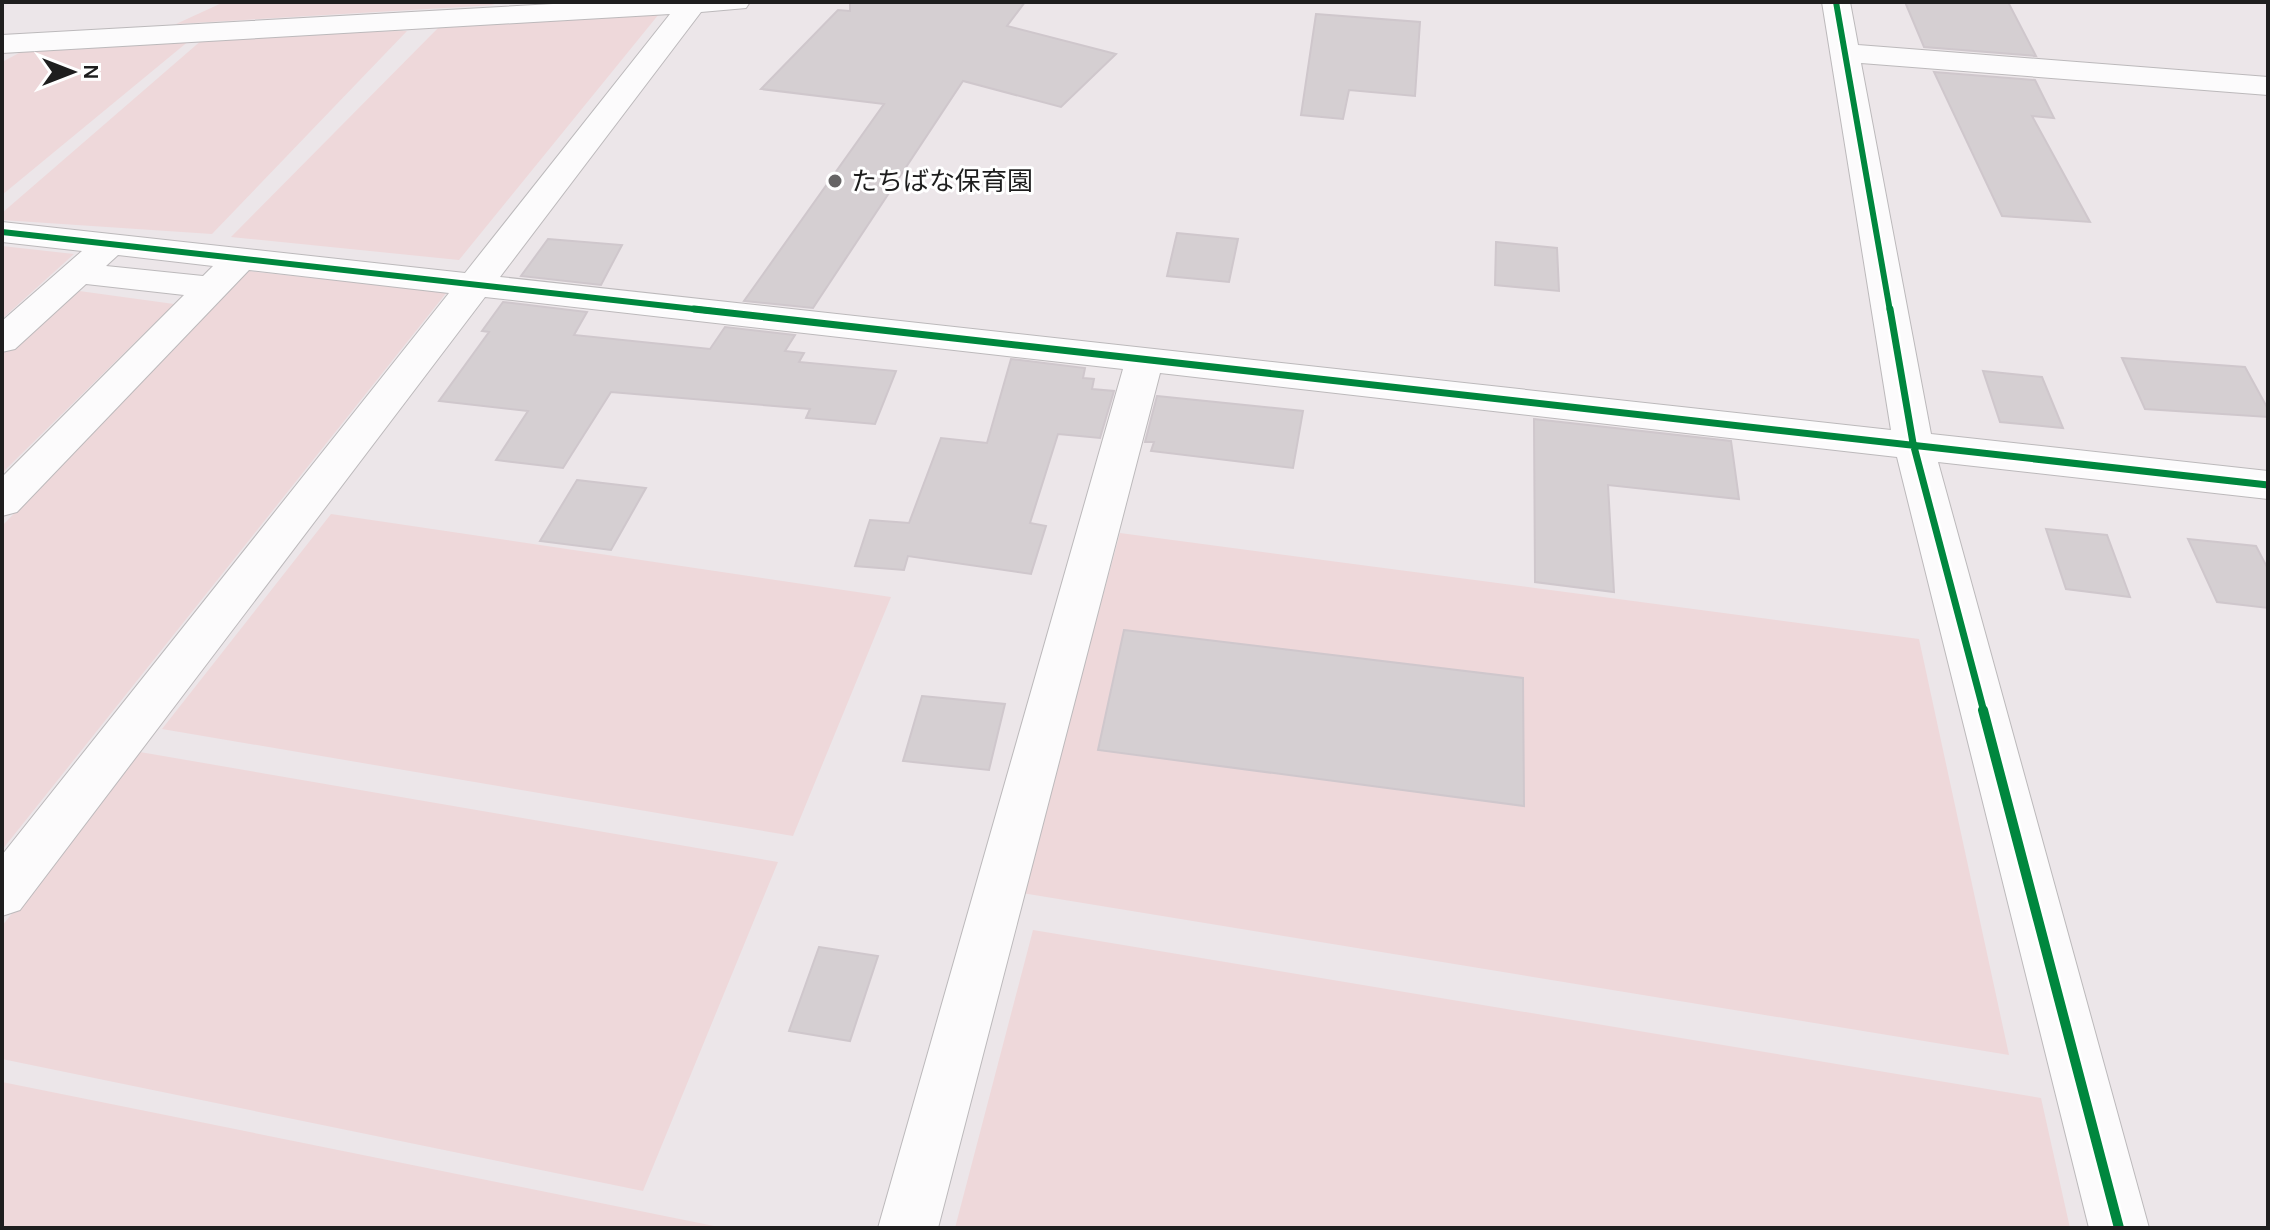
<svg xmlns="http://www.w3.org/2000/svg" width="2270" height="1230" font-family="Karla,'Noto Sans JP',sans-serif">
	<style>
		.farmland { fill: #eed8da }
		.building { fill: #d5cfd2; stroke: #cfc7cc; stroke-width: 2 }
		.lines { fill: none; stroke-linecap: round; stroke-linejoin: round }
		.minor-casing { stroke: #bcb9bb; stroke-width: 2 }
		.minor { fill: #fcfbfc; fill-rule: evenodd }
		.cycleway-far2-casing { stroke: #fff; stroke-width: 10 }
		.cycleway-far1-casing { stroke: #fff; stroke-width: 12 }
		.cycleway-casing { stroke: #fff; stroke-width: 15 }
		.cycleway-far2 { stroke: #00873e; stroke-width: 6 }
		.cycleway-far1 { stroke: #00873e; stroke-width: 7 }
		.cycleway { stroke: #00873e; stroke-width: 10 }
		.poi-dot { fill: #666465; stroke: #fff; stroke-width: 3 }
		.labels { text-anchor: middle; stroke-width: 6; stroke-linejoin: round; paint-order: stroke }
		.far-poi-label { font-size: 26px; fill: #1e1e1e; stroke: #fff; text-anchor: start }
	</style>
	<rect width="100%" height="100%" fill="#ece6e9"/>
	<path class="farmland" d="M224,2H484L495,5L176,24Z
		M659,14L459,260L231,237L440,26Z
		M407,31L212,234L2,220V213L210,33Z
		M190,40L2,195V62L23,51Z
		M2,246L74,254L2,319Z
		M248,271L447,292L2,850V526Z
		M72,290L174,304L2,473V355Z
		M331,514L891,597L793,836L162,729Z
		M1120,533L1919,639L2009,1055L1022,893Z
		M140,752L778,862L643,1191L2,1059V926Z
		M1033,930L2041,1098L2070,1228H955Z
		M2,1082L724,1228H2Z"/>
	<path class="building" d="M850,2H1025L1007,26L1116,54L1061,107L963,81L813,308L744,301L884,104L761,89L838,10L850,11Z
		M1905,2H2008L2036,56L1924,47Z
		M1316,14L1420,22L1415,96L1349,90L1343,119L1301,115Z
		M1934,72L2035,80L2054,118L2032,116L2090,222L2002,216Z
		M1177,233L1238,239L1229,282L1167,276Z
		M548,239L622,245L601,285L521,276Z
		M1496,242L1557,248L1559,291L1495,285Z
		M503,302L587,312L574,335L710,349L725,327L795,335L785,351L804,353L799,362L896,371L875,424L806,418L810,409L611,392L563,468L496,460L528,411L439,401L489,332L482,331Z
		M2122,358L2245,367L2268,409V417L2145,409Z
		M1011,359L1085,368L1083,378L1094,379L1092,389L1114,391L1100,438L1058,434L1030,523L1046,526L1031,574L908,556L904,570L855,566L870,520L909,523L941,438L987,443Z
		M1983,371L2042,377L2063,428L2000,422Z
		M1157,396L1303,411L1293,468L1151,451L1154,442H1145Z
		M1534,419L1731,441L1739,499L1608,485L1614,592L1535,582Z
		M577,480L646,488L611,550L540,541Z
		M2046,529L2107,535L2130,597L2066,589Z
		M2188,539L2256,546L2268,569V608L2217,602Z
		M1124,630L1523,678L1524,806L1098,750Z
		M922,696L1005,704L989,770L903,761Z
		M819,947L878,956L850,1041L789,1031Z"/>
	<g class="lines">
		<defs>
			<path id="minor" d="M589,2H750L746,8L701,12L500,277L1891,430L1822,2H1850L1858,45L2268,77V95L1861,63L1931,434L2268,471V499L1938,462L2149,1228H2089L1897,457L1160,373L938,1228H878L1123,369L485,297L20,910L2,916V855L449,293L249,270L17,512L2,516V477L184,295L86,284L15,349L2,352V321L82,251L2,242V222L465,273L670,14L2,53V35ZM118,255L213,266L203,276L106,266Z"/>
		</defs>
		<use href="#minor" class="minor-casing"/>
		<use href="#minor" class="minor"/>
		<defs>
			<path id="cycleway-far2" d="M1836,2L1890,311
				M2,232L712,311"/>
			<path id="cycleway-far1" d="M694,309L2268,485
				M1890,309L1913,443L1984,712"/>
			<path id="cycleway" d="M1983,710L2119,1228"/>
		</defs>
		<use href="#cycleway-far2" class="cycleway-far2-casing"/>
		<use href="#cycleway-far1" class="cycleway-far1-casing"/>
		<use href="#cycleway" class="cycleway-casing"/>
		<use href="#cycleway-far2" class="cycleway-far2"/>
		<use href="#cycleway-far1" class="cycleway-far1"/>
		<use href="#cycleway" class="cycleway"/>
	</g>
	<circle class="poi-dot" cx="835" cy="181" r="8"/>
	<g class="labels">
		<g class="far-poi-label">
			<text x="851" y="190">たちばな保育園</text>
		</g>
	</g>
	<rect width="2270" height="1230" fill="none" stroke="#1e1e1e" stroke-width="8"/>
	<g transform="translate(72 72) rotate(90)" stroke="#ffffff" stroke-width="6" paint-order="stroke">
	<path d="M0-6L14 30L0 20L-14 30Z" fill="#1e1e1e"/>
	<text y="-12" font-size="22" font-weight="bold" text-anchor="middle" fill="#1e1e1e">N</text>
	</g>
</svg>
